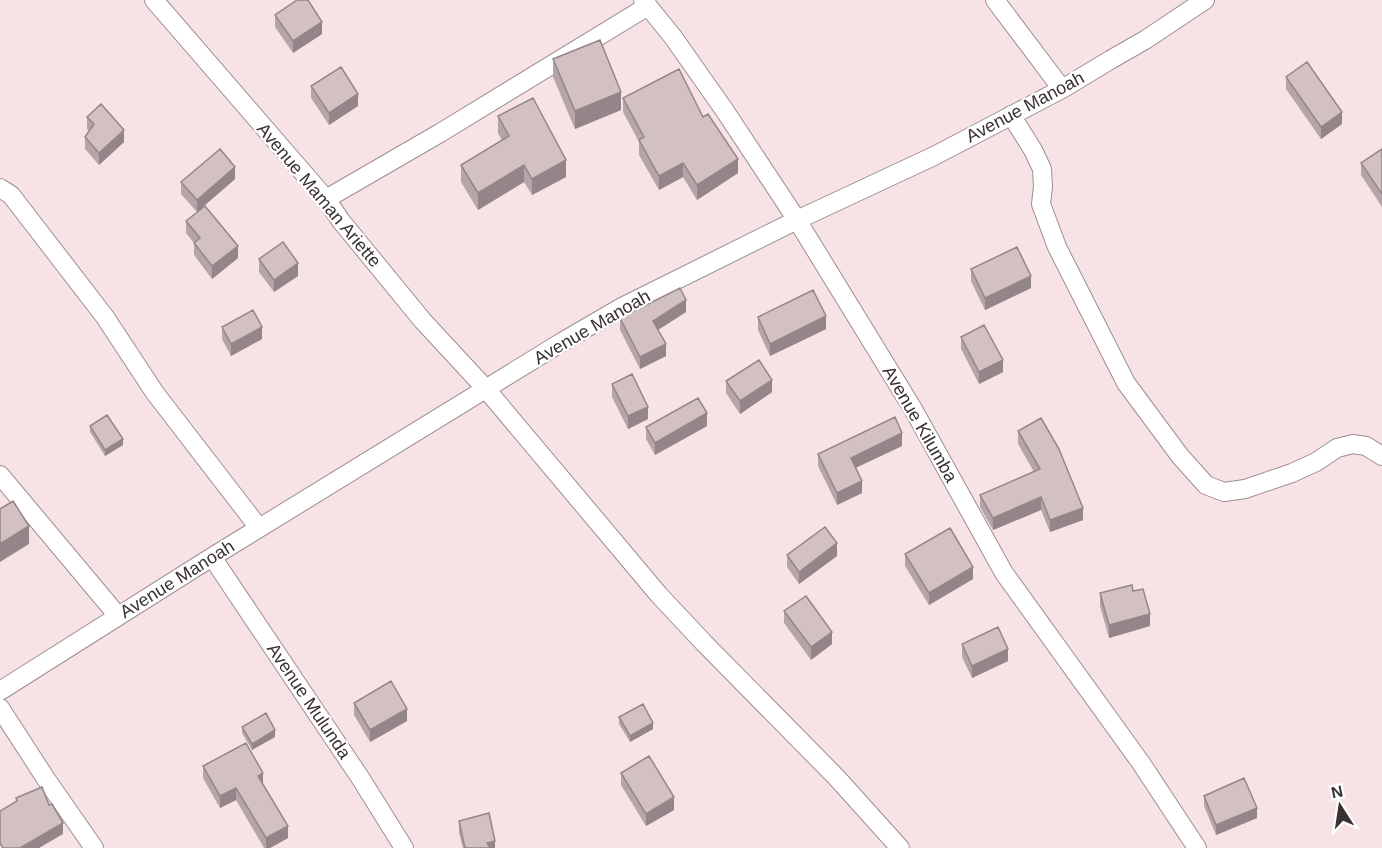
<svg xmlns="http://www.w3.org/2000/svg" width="1382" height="848" font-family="Arial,sans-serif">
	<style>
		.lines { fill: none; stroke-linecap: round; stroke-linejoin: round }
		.street-casing { stroke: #9f8d8f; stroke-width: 20 }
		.street { stroke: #fff; stroke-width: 18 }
		.wall { fill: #b5a5a8 }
		.shaded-wall { fill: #948688 }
		.building { fill: #d3c0c3; stroke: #948688; stroke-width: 1.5 }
		.labels { text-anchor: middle; stroke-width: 4.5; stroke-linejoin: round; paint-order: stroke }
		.street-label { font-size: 18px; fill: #393132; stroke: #fff }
	</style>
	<rect width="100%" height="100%" fill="#f7e3e6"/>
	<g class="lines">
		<defs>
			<path id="street" d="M154,0L326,199L341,221L423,321L486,389L659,595L704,643L837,778L900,848
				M643,0L673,37L725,111L797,220L913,409L1004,573L1141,763L1197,848
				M995,0L1062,89
				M1011,115L1033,150L1042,169L1043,187L1041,204L1057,247L1126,383L1180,456L1206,485L1224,492L1245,489L1292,473L1316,462L1337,448L1353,444L1366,446L1382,456
				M0,188L11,195L105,317L155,393L259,528
				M326,199L440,133L648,6
				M0,475L118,616
				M212,557L361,779L404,848
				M0,691L212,557L562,342L622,307L797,220L934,156L1062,89L1110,60L1145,40L1205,0
				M0,708L46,779L94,848"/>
		</defs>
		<use href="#street" class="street-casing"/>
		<use href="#street" class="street"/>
	</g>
	<path class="wall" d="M275,15L322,34L293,53L275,27Z
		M553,59L621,110L575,129L553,77Z
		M1286,77L1342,124L1321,139L1286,89Z
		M311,86L358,106L329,125L311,98Z
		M623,98L703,117L738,173L697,200L683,177L659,190L639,155V142L623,112Z
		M498,116L566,177L532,195L524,182L478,210L461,182V165L502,141L498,133Z
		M87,117L124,142L99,165L85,149V137L89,131L87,129Z
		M1382,149V207L1361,175V163Z
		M235,179L197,212L181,194V182Z
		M186,221L238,258L212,279L194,255V243L186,233Z
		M259,259L298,276L274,292L259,272Z
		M971,269L1031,288L985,310L971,281Z
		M686,312L658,330L666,356L640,369L620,330V318Z
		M758,317L826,329L770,356L758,330Z
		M222,327L262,339L231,356L222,339Z
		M961,337L1003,372L979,384L961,349Z
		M726,381L772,392L740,414L726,393Z
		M612,384L648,419L628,429L612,397Z
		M90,426L123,445L105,456L90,432Z
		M707,426L655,455L646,439V427Z
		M1018,431L1083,520L1050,532L1041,510L993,530L980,507V495L1034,472L1018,444Z
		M902,446L855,468L862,493L837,505L818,466V454Z
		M905,554L973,579L929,605L905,566Z
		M787,555L837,556L799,584L787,567Z
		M1133,591L1150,626L1109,638L1100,606V593Z
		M784,611L832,644L811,660L784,623Z
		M962,644L1008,661L972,678L962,657Z
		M354,703L407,721L370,742L354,715Z
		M619,717L653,729L630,742L619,724Z
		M242,727L275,737L252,750L242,733Z
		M203,766L263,784L288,838L270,848H264L236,800L220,808L203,778Z
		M621,773L674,810L646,826L621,785Z
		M1204,796L1257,818L1216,835L1204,806Z
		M459,821L495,848H463L459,833Z"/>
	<path class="shaded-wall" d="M322,22V34L293,53V41Z
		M621,92V110L575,129V111Z
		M358,94V106L329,125V113Z
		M1342,112V124L1321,139V127Z
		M124,130V142L99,165V153Z
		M738,159V173L697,200V185Z
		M566,160V177L532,195V179Z
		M683,163V177L659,190V176Z
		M524,165V182L478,210V193Z
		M235,167V179L197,212V200Z
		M238,246V258L212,279V266Z
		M298,263V276L274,292V280Z
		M1031,276V288L985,310V298Z
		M686,300V312L653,333V321Z
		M826,316V329L770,356V344Z
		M262,327V339L231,356V344Z
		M666,344V356L640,369V357Z
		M1003,360V372L979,384V372Z
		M772,380V392L740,414V401Z
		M648,407V419L628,429V416Z
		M707,413V426L655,455V443Z
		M902,433V446L851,470V458Z
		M123,439V445L105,456V450Z
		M862,481V493L837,505V493Z
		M1041,497V510L993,530V518Z
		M1083,508V520L1050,532V520Z
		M29,526V544L0,562V544Z
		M837,543V556L799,584V572Z
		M973,567V579L929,605V593Z
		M1150,614V626L1109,638V625Z
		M832,632V644L811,660V647Z
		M1008,649V661L972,678V666Z
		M407,709V721L370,742V730Z
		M653,723V729L630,742V736Z
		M275,730V737L252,750V744Z
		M263,773V786L258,776Z
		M236,788V800L220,808V796Z
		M674,797V810L646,826V814Z
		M1257,808V818L1216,835V825Z
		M63,823V834L39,848H20Z
		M288,826V838L270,848H266V838Z
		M495,841V848H487V843Z"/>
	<path class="building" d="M297,0H308L322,22L293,41L275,15Z
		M600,40L621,92L575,111L553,59Z
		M1307,62L1342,112L1321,127L1286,77Z
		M341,67L358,94L329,113L311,86Z
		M679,69L703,117L708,114L738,159L697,185L683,163L659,176L639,140L644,137L623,98Z
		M533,98L566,160L532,179L524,165L478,193L461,165L509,136L498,116Z
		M101,104L124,130L99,153L85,137L94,124L87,117Z
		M220,149L235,167L197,200L181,182Z
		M1382,149V194L1361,163Z
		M205,206L238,246L212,266L194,243L200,238L186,221Z
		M283,242L298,263L274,280L259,259Z
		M1017,247L1031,276L985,298L971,269Z
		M680,288L686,300L653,321L666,344L640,357L620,318Z
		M813,290L826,316L770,344L758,317Z
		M253,310L262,327L231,344L222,327Z
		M984,325L1003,360L979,372L961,337Z
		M759,360L772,380L740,401L726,381Z
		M632,374L648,407L628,416L612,384Z
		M698,398L707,413L655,443L646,427Z
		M107,415L123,439L105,450L90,426Z
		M895,417L902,433L851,458L862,481L837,493L818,454Z
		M1041,418L1059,449L1083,508L1050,520L1041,497L993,518L980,495L1040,469L1018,431Z
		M13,501L29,526L0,544V509Z
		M825,527L837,543L799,572L787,555Z
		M950,528L973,567L929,593L905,554Z
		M1132,585L1133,591L1143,589L1150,614L1109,625L1100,593Z
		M806,596L832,632L811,647L784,611Z
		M998,627L1008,649L972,666L962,644Z
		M391,681L407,709L370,730L354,703Z
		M643,704L653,723L630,736L619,717Z
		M266,713L275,730L252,744L242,727Z
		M246,743L263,773L258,776L288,826L266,838L236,788L220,796L203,766Z
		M649,756L674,797L646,814L621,773Z
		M1244,778L1257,808L1216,825L1204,796Z
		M42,787L49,805L52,804L63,823L20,848H3L0,843V811L17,801L16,798Z
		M489,813L495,841L487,843L490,848H465L459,821Z"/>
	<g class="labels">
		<g class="street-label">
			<text transform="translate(1025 107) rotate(-28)" y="6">Avenue Manoah</text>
			<text transform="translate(319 195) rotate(50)" y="6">Avenue Maman Ariette</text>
			<text transform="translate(592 327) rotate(-30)" y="6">Avenue Manoah</text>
			<text transform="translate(920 424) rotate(60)" y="6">Avenue Kilumba</text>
			<text transform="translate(177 579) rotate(-32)" y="6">Avenue Manoah</text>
			<text transform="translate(309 701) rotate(56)" y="6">Avenue Mulunda</text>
		</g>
	</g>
	<g transform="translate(1340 806) rotate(348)" stroke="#ffffff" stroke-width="4.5" paint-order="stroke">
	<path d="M0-4.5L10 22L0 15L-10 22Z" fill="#393132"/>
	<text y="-9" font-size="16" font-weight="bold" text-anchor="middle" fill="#393132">N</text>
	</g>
</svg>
